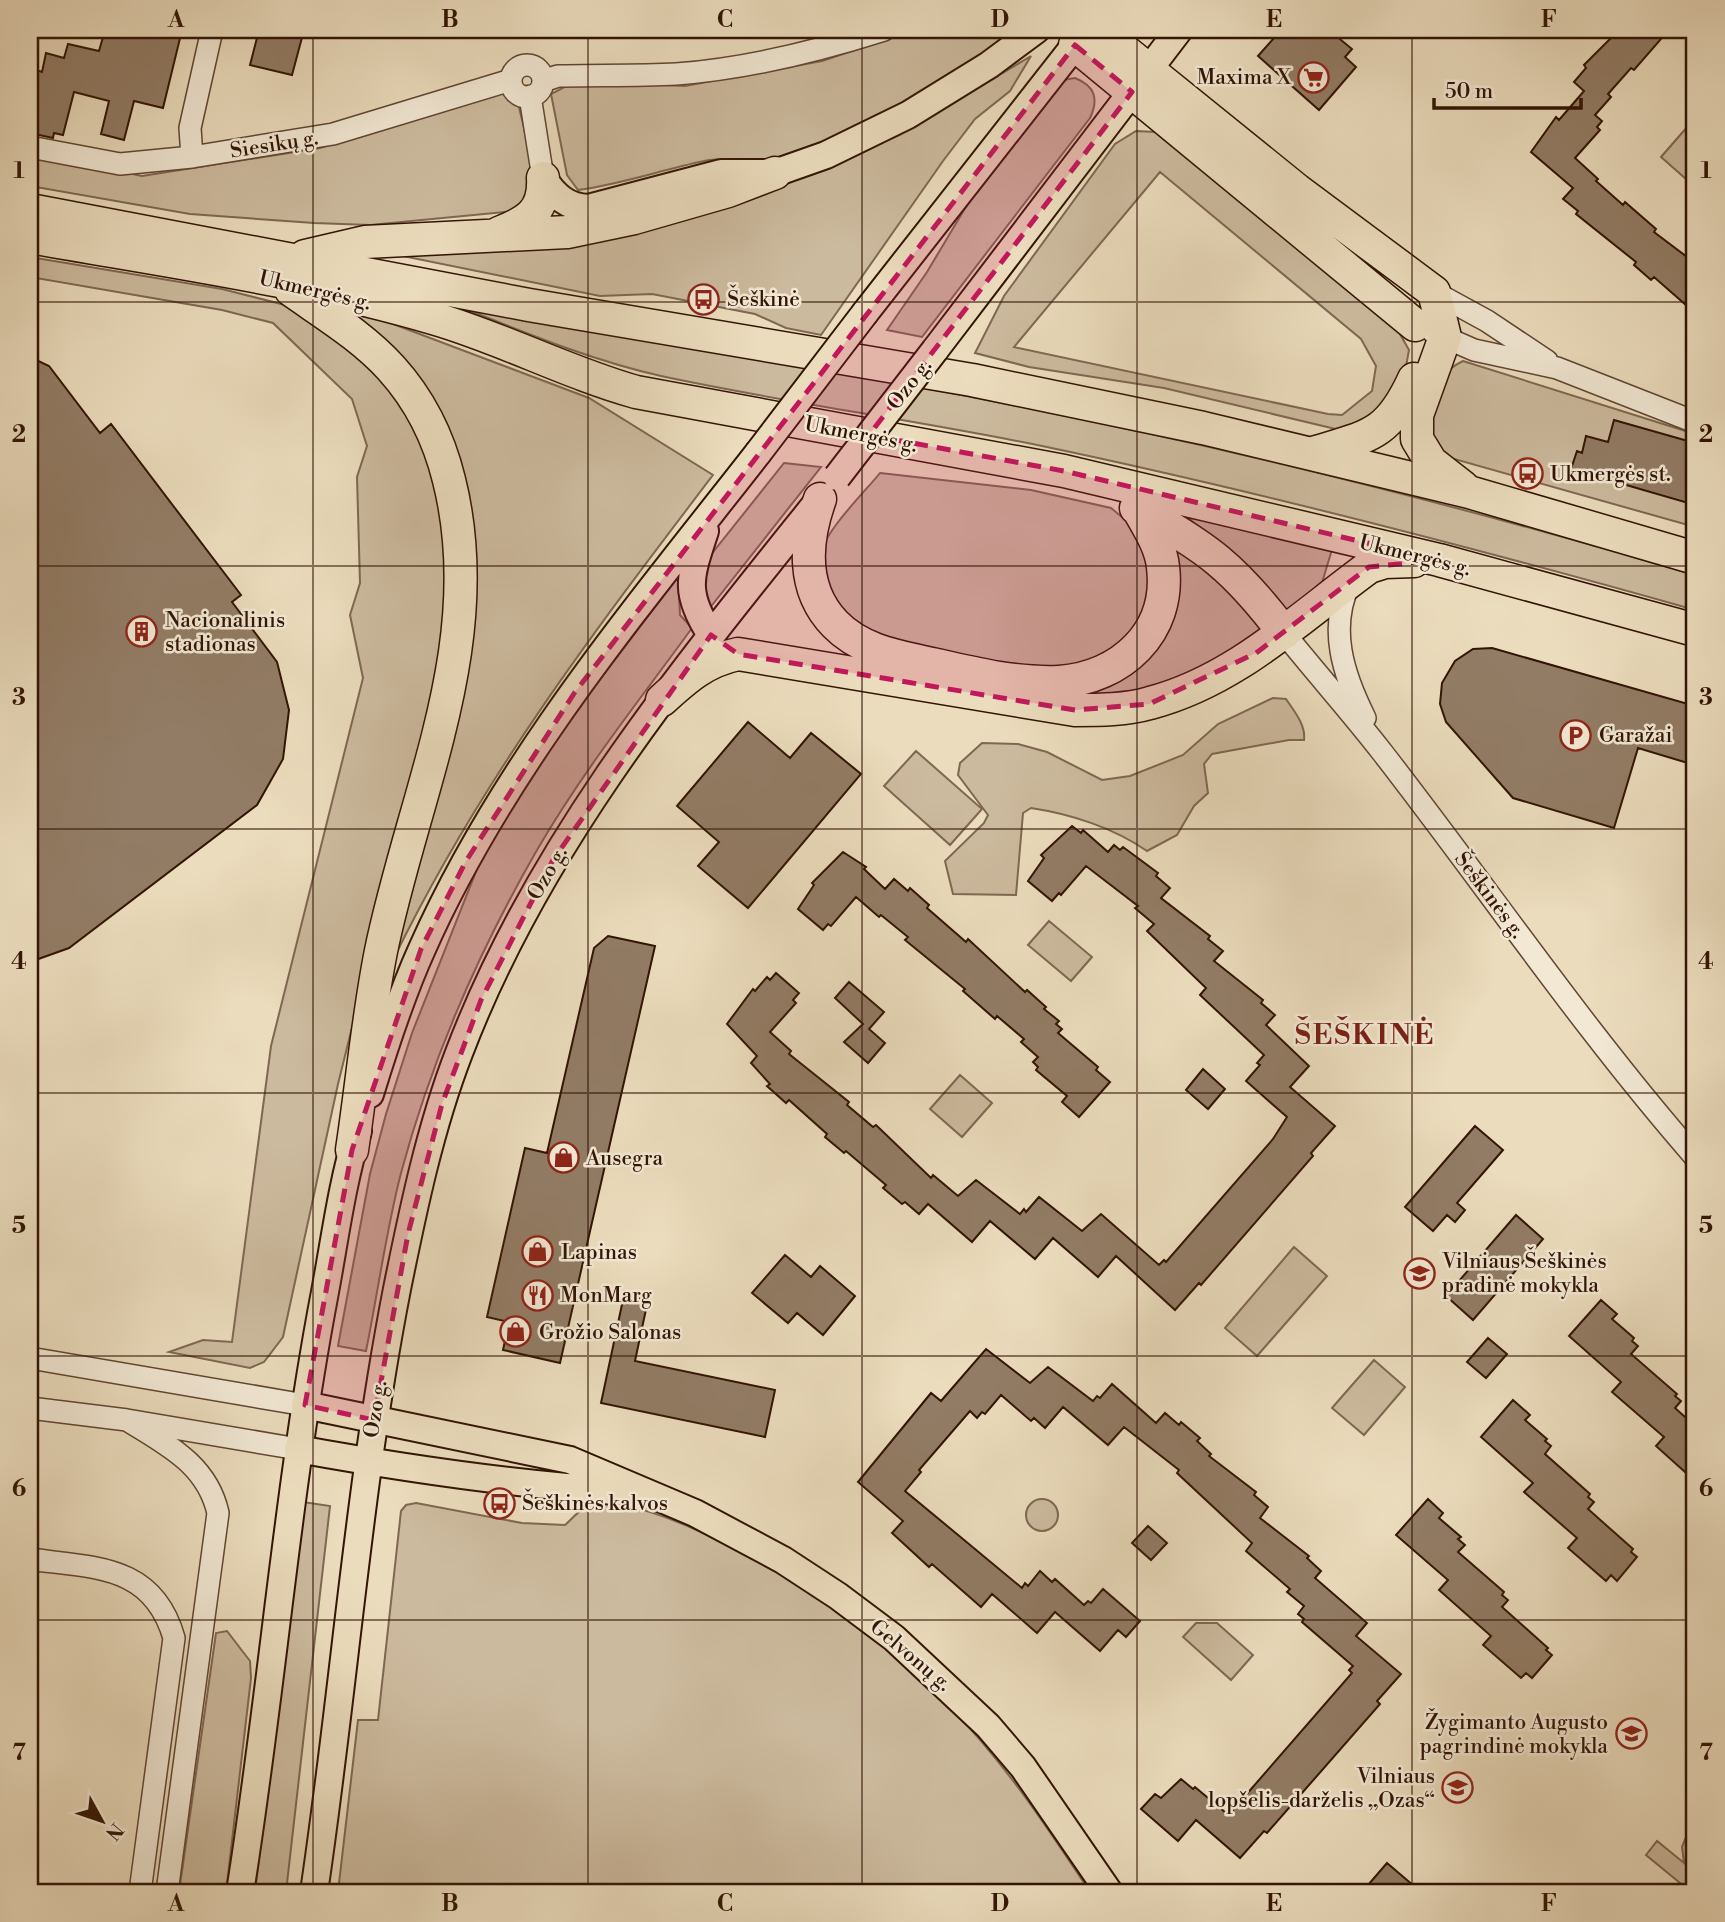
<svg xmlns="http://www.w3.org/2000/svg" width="1725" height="1922" font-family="'Libre Bodoni',serif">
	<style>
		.green { fill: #ccba9e; stroke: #7f6752; stroke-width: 2; fill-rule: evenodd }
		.building { fill: #927c65; stroke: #321405; stroke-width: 2 }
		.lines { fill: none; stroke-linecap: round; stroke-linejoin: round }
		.minor-casing { stroke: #604633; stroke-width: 24 }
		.major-casing { stroke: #321405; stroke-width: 30 }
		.highway-casing { stroke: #321405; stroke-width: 35 }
		.minor { stroke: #f2e8d4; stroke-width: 21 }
		.major { stroke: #ebdcbd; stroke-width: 26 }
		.highway { stroke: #ebdcbd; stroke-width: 32 }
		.major-bridge-casing { stroke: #321405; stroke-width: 30; stroke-linecap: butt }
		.major-bridge { stroke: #ebdcbd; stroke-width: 26 }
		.marked { fill: #c2185b; fill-opacity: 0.2; stroke: #c2185b; stroke-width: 5; stroke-dasharray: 14 9; stroke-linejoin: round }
		.grid { fill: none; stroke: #321405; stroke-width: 2; stroke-opacity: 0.55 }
		.labels { text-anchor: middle; stroke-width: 5; stroke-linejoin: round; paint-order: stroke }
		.poi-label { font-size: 21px; fill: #321405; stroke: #f2e8d4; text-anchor: start }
		.street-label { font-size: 21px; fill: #321405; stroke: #f2e8d4 }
		.district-label { font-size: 28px; font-weight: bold; letter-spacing: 2px; fill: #7a1f14; stroke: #f2e8d4 }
		.neatline { fill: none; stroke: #321405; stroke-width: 2.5 }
		.grid-label { font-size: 23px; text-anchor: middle; font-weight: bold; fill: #321405 }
	</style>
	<rect width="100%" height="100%" fill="#ebdcbd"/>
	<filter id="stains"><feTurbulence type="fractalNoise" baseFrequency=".00286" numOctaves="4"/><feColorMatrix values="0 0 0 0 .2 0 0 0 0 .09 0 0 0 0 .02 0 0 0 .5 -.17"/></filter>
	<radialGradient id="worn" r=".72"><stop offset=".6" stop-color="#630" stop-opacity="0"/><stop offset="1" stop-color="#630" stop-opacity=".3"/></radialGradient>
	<path class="green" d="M915,30H1019C953,75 846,146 768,159C747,163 724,156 704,161C661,170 622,184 578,190L567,175L551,94L576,81L685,86L822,61Z
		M1031,56L1010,91L975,119L943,161L821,335L786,328L755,314L652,294L600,296L388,253L768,191L899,135Z
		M1075,78C1095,86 1099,99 1090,118L922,337L887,330L927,272L970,200L1063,80Z
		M493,93H504L518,103L536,178L531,196L516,211L370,225L314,223L190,214L30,186V152L142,176L320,148Z
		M1688,126L1695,133V187L1661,157Z
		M1136,131L1156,132L1396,327L1409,350L1404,378L1380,419L1348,432L1164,388L1029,367L975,353L1004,296L1115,144ZM1160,172L1361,339L1376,366L1372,391L1342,415L1328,414L1014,347Z
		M30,257L222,289L289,306L360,354L416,419L447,515V644L338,1084L283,1337L264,1362L250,1368L169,1352L203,1340L232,1342L271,1046L363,678L350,615L360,583L357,477L367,446L352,399L273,323L222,310L30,277Z
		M356,310L589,398L713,475C592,634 482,778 394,958L467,657L475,612L476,567L472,523L459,471L351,320Z
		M468,310C644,341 822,367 997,402C1233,448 1465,507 1695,575V610C1479,549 1262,492 1042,446C915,420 787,403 661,376C594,361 531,335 468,310Z
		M1463,361L1695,434V527L1440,455L1424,415C1432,392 1439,372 1463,361Z
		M784,463L821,467L709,609L700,583L706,561Z
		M880,473L1031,490L1111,508L1134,527L1152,575L1147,615L1116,650L1073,667L1032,669L884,639L836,611C831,596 819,574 820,558C821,534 865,492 880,473Z
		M1188,518L1233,523L1333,546L1316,603L1287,623L1237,558Z
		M1192,547L1267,630L1187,677L1120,698L1025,690L1126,670L1169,550Z
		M678,577L680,615L692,628C639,701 582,772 537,850C479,951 431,1061 401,1173C386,1231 378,1292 366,1351L338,1346L370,1174L386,1114L412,1033L481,859L516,799L578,708Z
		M1273,698L1286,699C1294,711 1306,725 1304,740H1289L1212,754L1204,764L1208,793L1194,806L1177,835L1147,851C1114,828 1071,814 1031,808L1023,813L1016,895L953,894L945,861L984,823L988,815L958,775L960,763L982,743L1018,744L1047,752L1102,780L1130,776L1183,755L1218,724Z
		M916,751L982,809L950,845L884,786Z
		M1049,921L1092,957L1071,981L1028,945Z
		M960,1075L992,1103L962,1137L930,1109Z
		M1294,1247L1327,1276L1257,1356L1225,1328Z
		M1374,1360L1405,1387L1364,1435L1332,1408Z
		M1026 1515a16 16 0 1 1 32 0a16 16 0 1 1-32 0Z
		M303,1502L330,1506L286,1892H255Z
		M416,1503L522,1523L565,1525C571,1520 578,1511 585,1508C639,1483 799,1583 844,1616C883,1643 920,1676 953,1710C1006,1765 1048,1828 1090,1892H338L358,1720H378L401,1511L406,1505Z
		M1196,1623H1217L1253,1655L1231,1680L1183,1637Z
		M227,1631L250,1661L251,1678L226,1892H179L216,1633Z
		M1695,1815V1892H1691L1646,1855L1657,1841L1684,1863L1682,1847Z"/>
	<path class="building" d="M105,30H182L163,108L134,101L124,140L101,134L109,101L74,92L63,135L54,133L53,138L30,133V68L42,72L46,53L64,58L68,44L99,51Z
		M259,30H304L292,75L250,65Z
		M1281,30H1329L1352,49L1345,57L1356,67L1319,110L1258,56Z
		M1619,30H1664L1658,37L1661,39L1634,70L1631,68L1608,94L1611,97L1595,115L1602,121L1597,127L1600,130L1575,158L1598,179L1596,181L1623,205L1625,202L1656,229L1654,232L1695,263V313L1654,277L1651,280L1634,265L1636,262L1576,214L1578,211L1563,199L1573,188L1531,152L1556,117L1559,120L1584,91L1574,82L1586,68L1584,65Z
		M30,357L49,366L100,433L111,424L241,595L232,602L277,662L289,710L283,759L257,805L69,948L30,962Z
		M1614,420L1695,443V505L1571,469L1577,451L1582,453L1586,436L1608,442Z
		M1492,648L1695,706V750L1691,764L1638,748L1614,828L1513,798L1446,722L1440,704L1442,683L1455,661L1473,649Z
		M748,722L790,758L811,733L861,774L748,908L698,866L719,842L677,806Z
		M1072,826L1081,833L1083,830L1108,852L1114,845L1120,850L1123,847L1158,873L1156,876L1170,888L1161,898L1210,936L1208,939L1223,951L1214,961L1263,1000L1261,1003L1275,1015L1266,1025L1309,1066L1290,1087L1335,1126L1311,1153L1313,1156L1201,1285L1199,1283L1175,1310L1116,1256L1098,1277L1053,1238L1035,1259L990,1221L972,1242L928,1204L919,1214L905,1202L902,1204L883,1188L886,1185L846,1151L844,1153L825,1137L827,1134L789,1100L786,1103L767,1086L770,1084L751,1063L757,1056L727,1024L753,989L755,991L767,977L770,980L776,973L799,993L793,1000L796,1003L770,1032L791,1051L789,1054L849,1102L847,1105L873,1127L876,1125L931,1178L933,1175L958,1196L976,1180L1020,1214L1024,1209L1026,1212L1039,1197L1082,1231L1101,1214L1159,1265L1164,1260L1166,1262L1273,1139L1287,1117L1246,1081L1260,1065L1257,1063L1264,1055L1200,995L1206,988L1147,931L1154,924L1135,908L1138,906L1086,866L1061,895L1059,893L1052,901L1028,881L1044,858L1041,855Z
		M843,852L866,867L864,869L885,889L894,879L908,891L910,888L929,905L927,908L966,942L968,939L1025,992L1027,990L1046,1007L1044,1009L1059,1021L1056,1024L1062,1029L1058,1033L1098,1067L1096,1070L1110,1082L1079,1117L1062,1102L1067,1096L1036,1070L1038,1067L1033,1062L1038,1057L1021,1042L1024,1039L997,1016L995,1019L963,991L965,989L905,940L908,937L881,915L879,917L856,897L831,926L828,924L823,930L798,909L814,885L812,883Z
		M608,936L655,946L560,1363L503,1350L509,1322L487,1317L525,1148L547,1153L594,948Z
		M849,982L884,1012L869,1029L885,1043L868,1063L844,1042L863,1024L835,998Z
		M1203,1069L1225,1089L1208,1109L1186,1090Z
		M1475,1126L1503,1150L1457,1203L1465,1210L1455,1222L1447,1215L1433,1231L1405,1207Z
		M1516,1215L1543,1239L1473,1320L1446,1296Z
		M785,1255L811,1277L820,1266L855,1296L823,1335L797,1313L788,1323L752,1293Z
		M624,1295L648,1300L635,1361L775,1390L765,1437L601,1403Z
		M1601,1300L1617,1314L1612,1319L1634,1338L1632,1341L1638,1346L1631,1354L1677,1394L1675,1396L1681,1401L1675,1408L1695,1426V1481L1656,1446L1664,1437L1612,1392L1621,1382L1569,1336Z
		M1488,1338L1507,1354L1486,1378L1467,1362Z
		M986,1349L1030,1383L1048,1367L1093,1401L1097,1396L1100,1398L1112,1384L1156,1423L1165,1413L1179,1425L1181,1422L1200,1438L1197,1441L1211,1454L1209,1456L1256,1492L1254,1495L1268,1507L1260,1518L1309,1556L1307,1558L1321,1571L1315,1578L1367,1623L1356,1636L1401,1674L1377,1701L1380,1704L1267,1833L1264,1831L1240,1858L1196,1820L1178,1841L1141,1809L1155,1794L1161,1798L1181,1779L1193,1789L1195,1787L1226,1813L1229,1808L1232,1811L1352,1673L1349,1670L1353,1666L1302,1622L1304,1619L1298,1614L1304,1606L1287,1592L1290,1589L1246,1551L1252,1543L1177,1473L1179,1470L1124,1427L1108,1445L1063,1407L1045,1428L1034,1418L1031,1421L1001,1395L985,1414L982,1412L977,1418L970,1411L919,1470L921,1472L905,1491L1022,1588L1025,1583L1028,1586L1040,1571L1052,1582L1055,1579L1084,1605L1088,1601L1091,1603L1103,1589L1140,1621L1126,1637L1118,1630L1100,1651L1055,1612L1037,1633L992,1594L981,1607L932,1564L929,1567L892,1533L903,1521L858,1482L931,1393L941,1401Z
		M1513,1400L1530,1415L1525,1420L1547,1439L1545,1441L1551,1446L1545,1454L1590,1494L1588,1497L1594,1502L1588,1509L1633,1549L1631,1552L1637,1557L1617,1581L1611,1575L1606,1581L1568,1548L1577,1538L1524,1492L1533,1483L1481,1437Z
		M1428,1499L1443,1513L1439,1518L1461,1537L1458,1539L1465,1545L1458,1552L1504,1592L1502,1595L1508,1600L1502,1607L1548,1648L1546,1650L1552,1655L1532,1678L1526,1673L1521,1678L1483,1645L1491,1636L1439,1590L1448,1580L1396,1535Z
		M1148,1526L1167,1543L1151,1560L1132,1543Z
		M1387,1863L1421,1892H1362Z"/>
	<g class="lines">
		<defs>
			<path id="minor" d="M511 81a16 16 0 1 1 32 0a16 16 0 1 1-32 0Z
				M543,81L558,76C597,75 637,76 676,74C745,69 818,51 884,30
				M530,96L543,178
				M30,147L120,164L192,157L333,134L511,80
				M192,157L190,128L212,30
				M1434,292L1487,321L1547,361
				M1433,332L1474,350L1557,368L1695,422
				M1350,582C1328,628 1343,674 1365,718
				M1284,633C1316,673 1351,712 1382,752C1487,887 1583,1029 1695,1157
				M30,1358L305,1405
				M30,1408L127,1420L298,1449
				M127,1420C167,1445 207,1464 218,1513L167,1892
				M30,1559C94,1568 153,1564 174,1638L140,1892"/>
			<path id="major" d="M543,178C555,196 567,207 588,208L721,173H775L826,155L908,115L989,65L1036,30
				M865,313L1086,31
				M935,350L1179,30
				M705,531C690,577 683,592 711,635
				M370,1094C385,1045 401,995 422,949C503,766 636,609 758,453
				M305,1405L570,1460L695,1513L783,1560L838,1596L894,1638L988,1726L1023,1767L1109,1892
				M298,1449C408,1469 518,1485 630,1492
				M240,1892C272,1693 287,1491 325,1292C335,1238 342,1183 358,1131
				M314,1892C344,1691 358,1489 397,1289C413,1210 430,1128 459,1053C538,845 681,672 819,500"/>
			<path id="highway" d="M1099,30L1297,190L1434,292L1445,337L1417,415V439L1431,462L1463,487
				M1075,45L1415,325
				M30,210L529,305L972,380L1203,428L1469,492L1695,558
				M499,233C527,222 545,212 543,178
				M30,237C165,261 304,280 436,319C504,339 568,373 636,392L1064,471L1439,560L1695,630
				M305,256L365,242L567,232L634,218L728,191L775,173
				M291,290C325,314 363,337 391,368C420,400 439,439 449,480C490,643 413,794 381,951C368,1016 362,1084 352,1150
				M1313,453C1369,436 1388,436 1414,379
				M820,499C805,541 801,589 835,624C862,652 901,657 937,665C976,674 1019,684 1059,682C1121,678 1171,632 1163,567C1161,546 1148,527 1138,509
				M1136,508C1207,547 1235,568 1284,633
				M662,700C686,678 705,661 738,654L1075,710C1100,710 1126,710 1150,703C1235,681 1299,618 1369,567L1385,562L1414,561"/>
		</defs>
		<use href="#minor" class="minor-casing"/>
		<use href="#major" class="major-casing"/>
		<use href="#highway" class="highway-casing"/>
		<use href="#minor" class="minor"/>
		<use href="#major" class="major"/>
		<use href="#highway" class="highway"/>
		<defs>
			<path id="major-bridge" d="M758,453L865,313
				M837,477L935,350"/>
		</defs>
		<use href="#major-bridge" class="major-bridge-casing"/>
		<use href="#major-bridge" class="major-bridge"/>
	</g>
	<path class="marked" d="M1075,45L1132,92L869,435L1064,471L1439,560L1369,567L1256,653L1149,704L1075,710L738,654L711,635L553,860L481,1000L442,1104L408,1234L374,1420L305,1405L352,1150L421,949L466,861L575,692Z"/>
	<path class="grid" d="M313,30V1892M588,30V1892M862,30V1892M1137,30V1892M1412,30V1892M30,302H1695M30,566H1695M30,829H1695M30,1093H1695M30,1356H1695M30,1620H1695"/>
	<defs>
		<symbol id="supermarket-ring" viewBox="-11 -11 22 22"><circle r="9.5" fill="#f2e8d4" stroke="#8f2418" stroke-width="1.5"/><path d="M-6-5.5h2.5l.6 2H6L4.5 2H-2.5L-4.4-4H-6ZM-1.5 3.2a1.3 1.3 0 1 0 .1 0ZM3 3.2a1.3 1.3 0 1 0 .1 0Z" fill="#8f2418"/></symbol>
		<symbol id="bus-ring" viewBox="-11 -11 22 22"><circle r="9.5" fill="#f2e8d4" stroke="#8f2418" stroke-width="1.5"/><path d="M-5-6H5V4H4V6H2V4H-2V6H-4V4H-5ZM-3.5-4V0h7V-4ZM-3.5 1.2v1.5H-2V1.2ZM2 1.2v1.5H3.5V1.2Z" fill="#8f2418"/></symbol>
		<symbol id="building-ring" viewBox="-11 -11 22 22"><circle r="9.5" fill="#f2e8d4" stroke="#8f2418" stroke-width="1.5"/><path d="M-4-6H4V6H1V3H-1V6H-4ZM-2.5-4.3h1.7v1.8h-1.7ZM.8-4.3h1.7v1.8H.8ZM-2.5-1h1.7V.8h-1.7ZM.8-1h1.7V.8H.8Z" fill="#8f2418"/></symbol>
		<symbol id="parking-ring" viewBox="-11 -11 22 22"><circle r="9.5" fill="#f2e8d4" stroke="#8f2418" stroke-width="1.5"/><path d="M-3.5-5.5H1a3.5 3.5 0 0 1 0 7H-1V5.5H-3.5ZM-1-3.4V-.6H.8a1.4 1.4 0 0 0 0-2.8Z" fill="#8f2418"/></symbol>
		<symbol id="shop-ring" viewBox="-11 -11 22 22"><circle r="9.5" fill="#f2e8d4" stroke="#8f2418" stroke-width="1.5"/><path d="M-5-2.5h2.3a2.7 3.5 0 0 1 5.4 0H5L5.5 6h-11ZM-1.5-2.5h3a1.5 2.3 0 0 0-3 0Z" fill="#8f2418"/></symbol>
		<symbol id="school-ring" viewBox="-11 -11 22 22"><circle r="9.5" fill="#f2e8d4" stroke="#8f2418" stroke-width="1.5"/><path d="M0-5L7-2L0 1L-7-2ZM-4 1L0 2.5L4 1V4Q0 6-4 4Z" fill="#8f2418"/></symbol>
		<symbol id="restaurant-ring" viewBox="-11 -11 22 22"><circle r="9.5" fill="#f2e8d4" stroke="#8f2418" stroke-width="1.5"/><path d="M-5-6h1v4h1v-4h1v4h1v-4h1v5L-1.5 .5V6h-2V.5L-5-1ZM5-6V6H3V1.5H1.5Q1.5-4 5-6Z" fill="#8f2418"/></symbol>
	</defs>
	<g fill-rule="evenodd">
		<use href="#supermarket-ring" x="1296" y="60" width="35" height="35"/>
		<use href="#bus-ring" x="686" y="282" width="35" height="35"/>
		<use href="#bus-ring" x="1510" y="456" width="35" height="35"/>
		<use href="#building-ring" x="124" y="614" width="35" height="35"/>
		<use href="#parking-ring" x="1558" y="718" width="35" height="35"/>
		<use href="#shop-ring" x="546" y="1140" width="35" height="35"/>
		<use href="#shop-ring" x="520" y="1234" width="35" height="35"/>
		<use href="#school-ring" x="1402" y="1256" width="35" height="35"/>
		<use href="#restaurant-ring" x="520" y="1278" width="35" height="35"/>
		<use href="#shop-ring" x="498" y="1314" width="35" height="35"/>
		<use href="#bus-ring" x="482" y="1486" width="35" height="35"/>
		<use href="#school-ring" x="1614" y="1716" width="35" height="35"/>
		<use href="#school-ring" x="1440" y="1770" width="35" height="35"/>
	</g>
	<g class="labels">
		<g class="poi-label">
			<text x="1291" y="84" text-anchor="end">Maxima X</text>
			<text x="727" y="306">Šeškinė</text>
			<text x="1550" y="481">Ukmergės st.</text>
			<text x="165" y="627">Nacionalinis<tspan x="165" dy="24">stadionas</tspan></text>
			<text x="1599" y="742">Garažai</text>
			<text x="586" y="1165">Ausegra</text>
			<text x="561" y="1259">Lapinas</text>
			<text x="1442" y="1268">Vilniaus Šeškinės<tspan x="1442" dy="24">pradinė mokykla</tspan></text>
			<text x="560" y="1302">MonMarg</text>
			<text x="539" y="1339">Grožio Salonas</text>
			<text x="522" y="1510">Šeškinės kalvos</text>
			<text x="1608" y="1729" text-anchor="end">Žygimanto Augusto<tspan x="1608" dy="24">pagrindinė mokykla</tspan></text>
			<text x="1435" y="1783" text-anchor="end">Vilniaus<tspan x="1435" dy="24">lopšelis-darželis „Ozas“</tspan></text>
		</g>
		<g class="street-label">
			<text transform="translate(274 144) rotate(-9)" y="7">Siesikų g.</text>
			<text transform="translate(315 290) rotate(13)" y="7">Ukmergės g.</text>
			<text transform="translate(909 384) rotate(-52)" y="7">Ozo g.</text>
			<text transform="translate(861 434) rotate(11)" y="7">Ukmergės g.</text>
			<text transform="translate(1415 555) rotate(14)" y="7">Ukmergės g.</text>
			<text transform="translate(547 873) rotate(-60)" y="7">Ozo g.</text>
			<text transform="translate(1490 895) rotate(53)" y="7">Šeškinės g.</text>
			<text transform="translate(375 1409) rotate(-81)" y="7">Ozo g.</text>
			<text transform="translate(911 1655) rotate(40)" y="7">Gelvonų g.</text>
		</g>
		<g class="district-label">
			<text x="1365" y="1044">ŠEŠKINĖ</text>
		</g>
	</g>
	<rect width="1725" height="1922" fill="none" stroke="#ebdcbd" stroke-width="77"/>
	<g transform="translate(102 1821) rotate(130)" stroke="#f2e8d4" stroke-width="5" paint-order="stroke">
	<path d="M0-5L12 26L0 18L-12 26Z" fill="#321405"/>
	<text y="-10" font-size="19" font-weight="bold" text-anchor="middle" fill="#321405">N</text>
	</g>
	<path d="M1434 98v10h147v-10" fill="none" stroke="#321405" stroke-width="3.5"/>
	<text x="1445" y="98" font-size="21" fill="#321405" stroke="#f2e8d4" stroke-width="5" paint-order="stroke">50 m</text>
	<rect x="38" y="38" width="1648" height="1846" class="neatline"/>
	<g class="grid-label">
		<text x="176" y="27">A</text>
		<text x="450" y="27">B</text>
		<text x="725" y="27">C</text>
		<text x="1000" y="27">D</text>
		<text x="1274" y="27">E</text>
		<text x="1549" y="27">F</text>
		<text x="19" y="178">1</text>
		<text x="1706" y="178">1</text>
		<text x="19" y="442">2</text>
		<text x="1706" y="442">2</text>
		<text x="19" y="705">3</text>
		<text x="1706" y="705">3</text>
		<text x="19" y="969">4</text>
		<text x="1706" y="969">4</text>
		<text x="19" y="1233">5</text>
		<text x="1706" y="1233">5</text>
		<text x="19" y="1496">6</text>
		<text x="1706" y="1496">6</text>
		<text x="19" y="1760">7</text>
		<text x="1706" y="1760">7</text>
		<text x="176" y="1911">A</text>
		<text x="450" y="1911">B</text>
		<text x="725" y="1911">C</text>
		<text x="1000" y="1911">D</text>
		<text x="1274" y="1911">E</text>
		<text x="1549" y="1911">F</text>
	</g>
	<rect width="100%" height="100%" filter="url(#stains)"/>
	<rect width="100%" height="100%" fill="url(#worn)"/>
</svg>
